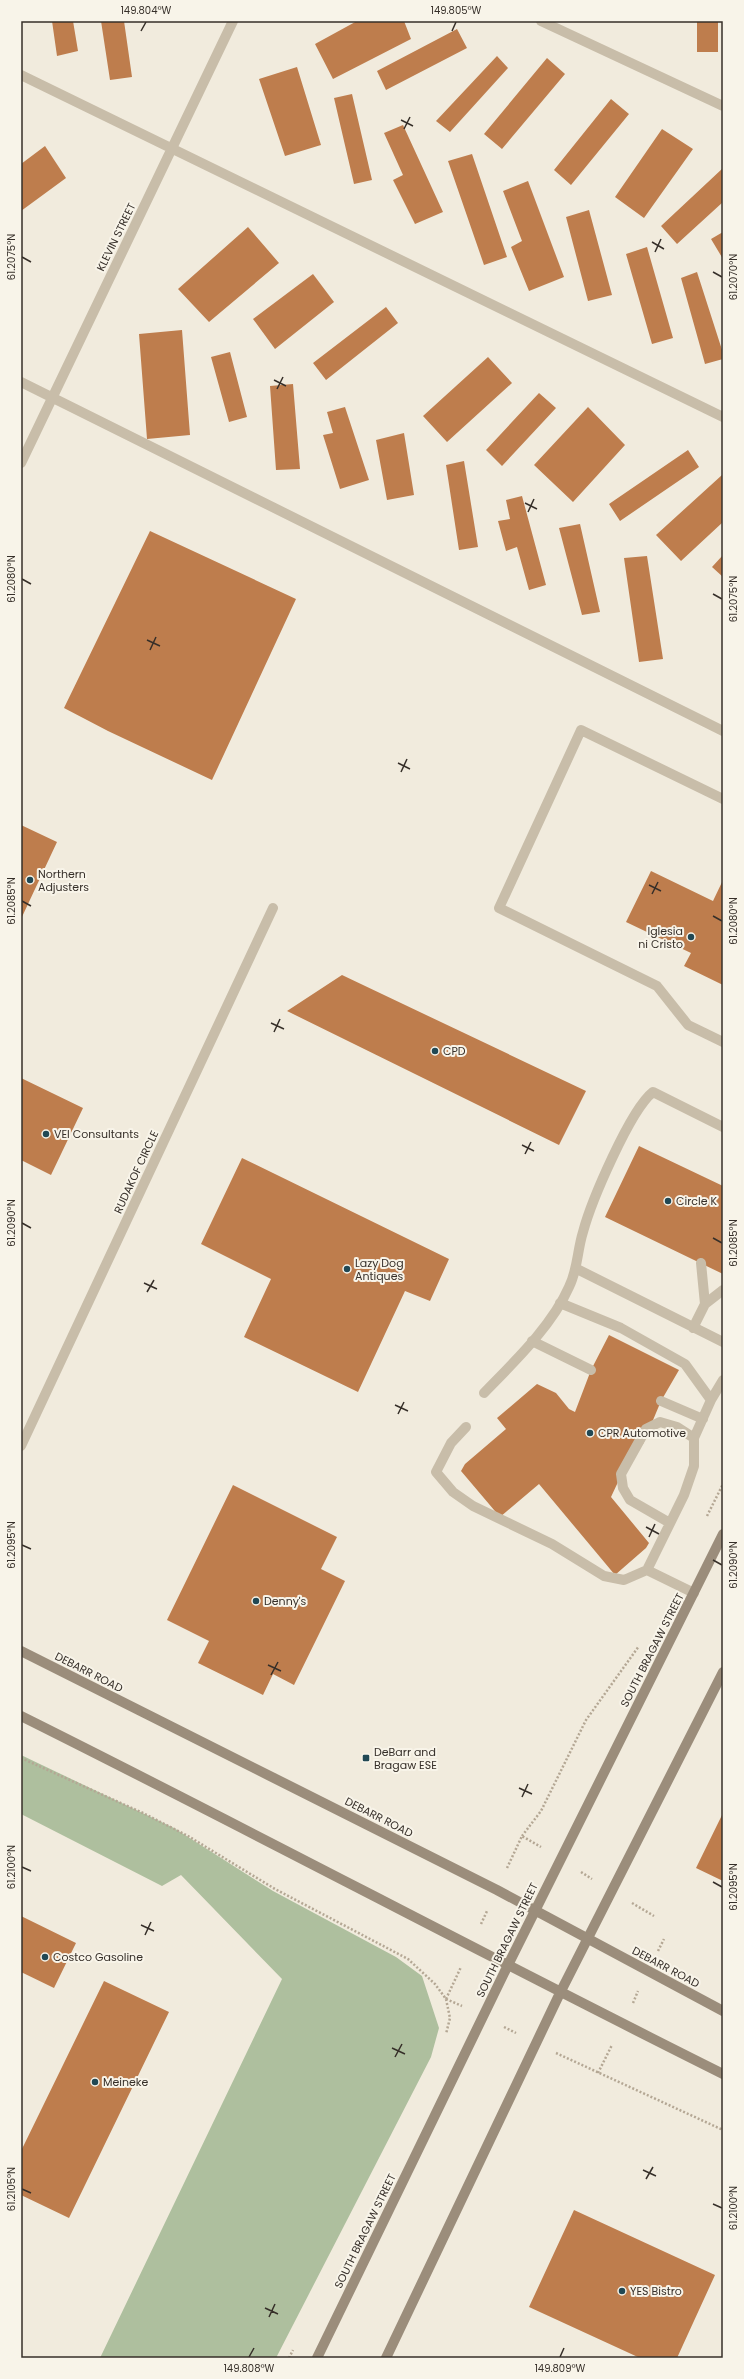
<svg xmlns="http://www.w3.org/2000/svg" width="744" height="2379" font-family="Poppins,sans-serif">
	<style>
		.green { fill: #aebf9e }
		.building { fill: #be7d4d }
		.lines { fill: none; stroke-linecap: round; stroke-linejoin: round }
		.path { stroke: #b4a794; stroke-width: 2.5; stroke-dasharray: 2 2; stroke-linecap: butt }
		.service { stroke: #c8bda9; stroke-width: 10 }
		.minor { stroke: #c8bda9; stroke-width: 10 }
		.secondary { stroke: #9b8d7b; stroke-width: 10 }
		.ticks { fill: none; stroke: #362f29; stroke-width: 1.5 }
		.poi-dot { fill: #214854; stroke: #f8f4e9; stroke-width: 1.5 }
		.labels { text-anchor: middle; stroke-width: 4; stroke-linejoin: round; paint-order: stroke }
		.street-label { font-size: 11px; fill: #362f29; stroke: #f8f4e9 }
		.poi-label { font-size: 11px; fill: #362f29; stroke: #f8f4e9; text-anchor: start }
		.neatline { fill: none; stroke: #362f29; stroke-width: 1.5 }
		.ticks-label { font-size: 10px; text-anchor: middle; fill: #362f29 }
	</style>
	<rect width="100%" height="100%" fill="#f1ebdd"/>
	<path class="green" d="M21,1755L174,1828L273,1891L396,1957L422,1976L439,2028L431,2057L276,2358H100L282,1979L181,1875L162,1886L21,1814Z"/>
	<path class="building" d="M52,21H73L78,51L57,56Z
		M101,21H124L132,77L110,80Z
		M357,21H404L411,39L333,79L315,44Z
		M697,21H718V52H697Z
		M457,29L467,48L386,90L377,71Z
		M497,56L508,68L450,132L436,121Z
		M547,58L565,74L502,149L484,134Z
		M297,67L321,145L285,156L259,79Z
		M352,94L372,180L354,184L334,98Z
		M611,99L629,114L571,185L554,170Z
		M403,125L443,212L415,224L393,180L403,175L384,133Z
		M662,129L693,149L644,218L615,197Z
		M45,146L66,178L21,211V164Z
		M472,154L507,257L484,265L448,161Z
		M723,168V202L677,244L661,226Z
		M528,181L564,277L529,291L511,247L522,241L503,191Z
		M589,210L612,295L588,301L566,217Z
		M248,227L279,263L209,322L178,289Z
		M723,232V259L711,239Z
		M647,247L673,338L652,344L626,254Z
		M697,272L723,353V359L705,364L681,278Z
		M313,274L334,302L275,349L253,319Z
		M386,307L398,323L326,380L313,363Z
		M182,330L190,435L147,439L139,334Z
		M230,352L247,417L229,422L211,357Z
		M488,357L512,383L447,442L423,416Z
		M293,384L300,469L276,470L270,386Z
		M539,393L556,408L502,466L486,450Z
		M345,407L369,480L340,489L323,435L333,433L327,412Z
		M588,407L625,445L573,502L534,465Z
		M404,433L414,495L387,500L376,440Z
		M688,450L699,467L620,521L609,504Z
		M464,461L478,547L459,550L446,465Z
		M722,475L723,522L681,561L656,535Z
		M522,496L546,585L529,590L517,547L506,551L498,521L510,519L506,500Z
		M580,524L600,612L582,615L559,528Z
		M150,531L296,599L212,780L108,731L64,708Z
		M723,555V577L712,567Z
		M647,556L663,659L639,662L624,558Z
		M21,825L57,842L21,919Z
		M651,871L713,901L723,880V985L684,966L691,953L626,922Z
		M342,975L586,1091L559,1145L287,1011Z
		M21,1078L83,1108L51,1175L21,1160Z
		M639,1146L723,1186V1274L605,1217Z
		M242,1158L449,1259L430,1301L405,1291L358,1392L244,1337L271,1279L201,1244Z
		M609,1335L679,1370L661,1401L643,1444L631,1454L611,1497L649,1543L646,1548L615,1575L539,1484L500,1517L461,1471L465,1464L506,1429L497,1418L537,1384L556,1393L569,1409L575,1412L591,1370Z
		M233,1485L337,1537L321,1569L345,1581L294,1685L273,1674L263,1695L198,1663L209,1641L167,1620Z
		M723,1813V1881L696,1868Z
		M21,1916L76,1943L54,1988L21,1972Z
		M104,1981L169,2012L69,2218L21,2195V2151Z
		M574,2210L715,2275L677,2358H640L529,2307Z"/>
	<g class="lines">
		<path class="path" d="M707,1516L723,1484
			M21,1758L143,1813L188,1836L275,1889L408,1959L435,1984L446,1999L450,2018L446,2034
			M522,1836L541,1811L586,1720L639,1646
			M507,1868L522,1836L541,1847
			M581,1872L592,1879
			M632,1903L654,1916
			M481,1924L487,1911
			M658,1951L664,1939
			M446,1999L461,1967
			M446,1999L462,2006
			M633,2003L638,1991
			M504,2027L516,2033
			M556,2053L723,2130
			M598,2073L612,2045
			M289,2358L293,2350"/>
		<path class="service" d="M723,799L581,730L499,908L657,986L688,1025L723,1042
			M701,1263L705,1304
			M577,1269L723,1342
			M560,1303L621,1328L685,1364L711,1400
			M693,1328L705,1304L723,1290
			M532,1341L591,1370
			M484,1393C513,1363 552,1326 569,1287C578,1269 577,1251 583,1232C591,1202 630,1110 653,1092L723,1127
			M661,1401L703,1419
			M466,1427L451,1443L436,1472L453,1492L473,1506L552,1544L604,1576L624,1580L647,1570L684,1495L694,1466V1438L711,1400L723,1380
			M670,1523L630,1500L623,1488L621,1474L646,1429L660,1422L677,1427L694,1438
			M647,1570L694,1593"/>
		<path class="minor" d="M541,21L723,106
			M21,75L723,417
			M21,382L723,731
			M21,463L233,21
			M21,1446L273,908"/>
		<path class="secondary" d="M21,1651L497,1890L723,2011
			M21,1716C256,1833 488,1957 723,2074
			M317,2358L508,1965L723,1534
			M386,2358L560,1993L723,1672"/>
	</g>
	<path class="ticks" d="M141,31L146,22M452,31L456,22M401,120L413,126M404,129L410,117M652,242L664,249M655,252L661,239M22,257L31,262M713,272L722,277M274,380L286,386M277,389L283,377M525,503L537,509M528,512L534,499M22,579L31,584M713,594L722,599M147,640L160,646M150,650L156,637M398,763L410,769M401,772L407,759M649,885L661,891M652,894L658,882M22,901L31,906M713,916L722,921M271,1023L284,1029M274,1032L280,1019M522,1145L534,1151M525,1154L531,1142M22,1223L31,1228M713,1238L722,1243M144,1283L157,1289M147,1292L154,1280M395,1405L408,1411M398,1414L404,1402M646,1527L659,1534M649,1537L655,1524M22,1545L31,1549M713,1560L722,1565M268,1665L281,1671M271,1675L278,1662M519,1788L532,1794M522,1797L528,1784M22,1867L31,1871M713,1882L722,1887M141,1925L154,1931M145,1935L151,1922M392,2048L405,2054M395,2057L402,2044M643,2170L656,2176M646,2179L653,2167M22,2189L31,2193M713,2204L722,2208M265,2308L278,2314M269,2317L275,2304M249,2357L254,2348M560,2357L564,2348"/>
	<g class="poi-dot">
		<circle cx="30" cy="880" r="4"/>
		<circle cx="691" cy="937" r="4"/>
		<circle cx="435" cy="1051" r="4"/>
		<circle cx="46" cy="1134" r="4"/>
		<circle cx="668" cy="1201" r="4"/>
		<circle cx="347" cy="1269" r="4"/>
		<circle cx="590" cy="1433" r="4"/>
		<circle cx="256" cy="1601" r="4"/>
		<rect x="362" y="1754" width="8" height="8" rx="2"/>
		<circle cx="45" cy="1957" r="4"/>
		<circle cx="95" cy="2082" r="4"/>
		<circle cx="622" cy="2291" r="4"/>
	</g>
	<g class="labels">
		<g class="street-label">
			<text transform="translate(116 237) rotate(-64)" y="4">KLEVIN STREET</text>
			<text transform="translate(136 1172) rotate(-65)" y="4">RUDAKOF CIRCLE</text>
			<text transform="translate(652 1650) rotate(-63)" y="4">SOUTH BRAGAW STREET</text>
			<text transform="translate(89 1672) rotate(27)" y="4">DEBARR ROAD</text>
			<text transform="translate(379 1817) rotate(27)" y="4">DEBARR ROAD</text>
			<text transform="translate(507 1940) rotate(-64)" y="4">SOUTH BRAGAW STREET</text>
			<text transform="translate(666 1967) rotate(28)" y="4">DEBARR ROAD</text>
			<text transform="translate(365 2231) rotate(-64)" y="4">SOUTH BRAGAW STREET</text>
		</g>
		<g class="poi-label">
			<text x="38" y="878">Northern<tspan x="38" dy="13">Adjusters</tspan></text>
			<text x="683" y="935" text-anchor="end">Iglesia<tspan x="683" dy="13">ni Cristo</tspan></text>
			<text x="443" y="1055">CPD</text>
			<text x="54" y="1138">VEI Consultants</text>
			<text x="676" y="1205">Circle K</text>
			<text x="355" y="1267">Lazy Dog<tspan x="355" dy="13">Antiques</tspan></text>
			<text x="598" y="1437">CPR Automotive</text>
			<text x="264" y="1605">Denny's</text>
			<text x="374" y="1756">DeBarr and<tspan x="374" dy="13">Bragaw ESE</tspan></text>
			<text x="53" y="1961">Costco Gasoline</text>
			<text x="103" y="2086">Meineke</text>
			<text x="630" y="2295">YES Bistro</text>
		</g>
	</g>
	<rect width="744" height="2379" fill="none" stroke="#f8f4e9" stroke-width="44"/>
	<rect x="22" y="22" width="700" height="2335" class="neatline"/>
	<g class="ticks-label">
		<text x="146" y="14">149.804°W</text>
		<text x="456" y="14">149.805°W</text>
		<text transform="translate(11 257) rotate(-90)" y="4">61.2075°N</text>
		<text transform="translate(733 277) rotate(-90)" y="4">61.2070°N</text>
		<text transform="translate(11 579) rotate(-90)" y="4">61.2080°N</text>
		<text transform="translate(733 599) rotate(-90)" y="4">61.2075°N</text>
		<text transform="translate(11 901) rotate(-90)" y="4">61.2085°N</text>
		<text transform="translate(733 921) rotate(-90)" y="4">61.2080°N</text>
		<text transform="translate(11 1223) rotate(-90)" y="4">61.2090°N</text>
		<text transform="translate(733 1243) rotate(-90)" y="4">61.2085°N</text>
		<text transform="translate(11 1545) rotate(-90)" y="4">61.2095°N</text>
		<text transform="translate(733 1565) rotate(-90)" y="4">61.2090°N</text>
		<text transform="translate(11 1867) rotate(-90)" y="4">61.2100°N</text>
		<text transform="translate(733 1887) rotate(-90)" y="4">61.2095°N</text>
		<text transform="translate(11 2189) rotate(-90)" y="4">61.2105°N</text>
		<text transform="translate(733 2208) rotate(-90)" y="4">61.2100°N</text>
		<text x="249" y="2372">149.808°W</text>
		<text x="560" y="2372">149.809°W</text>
	</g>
</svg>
